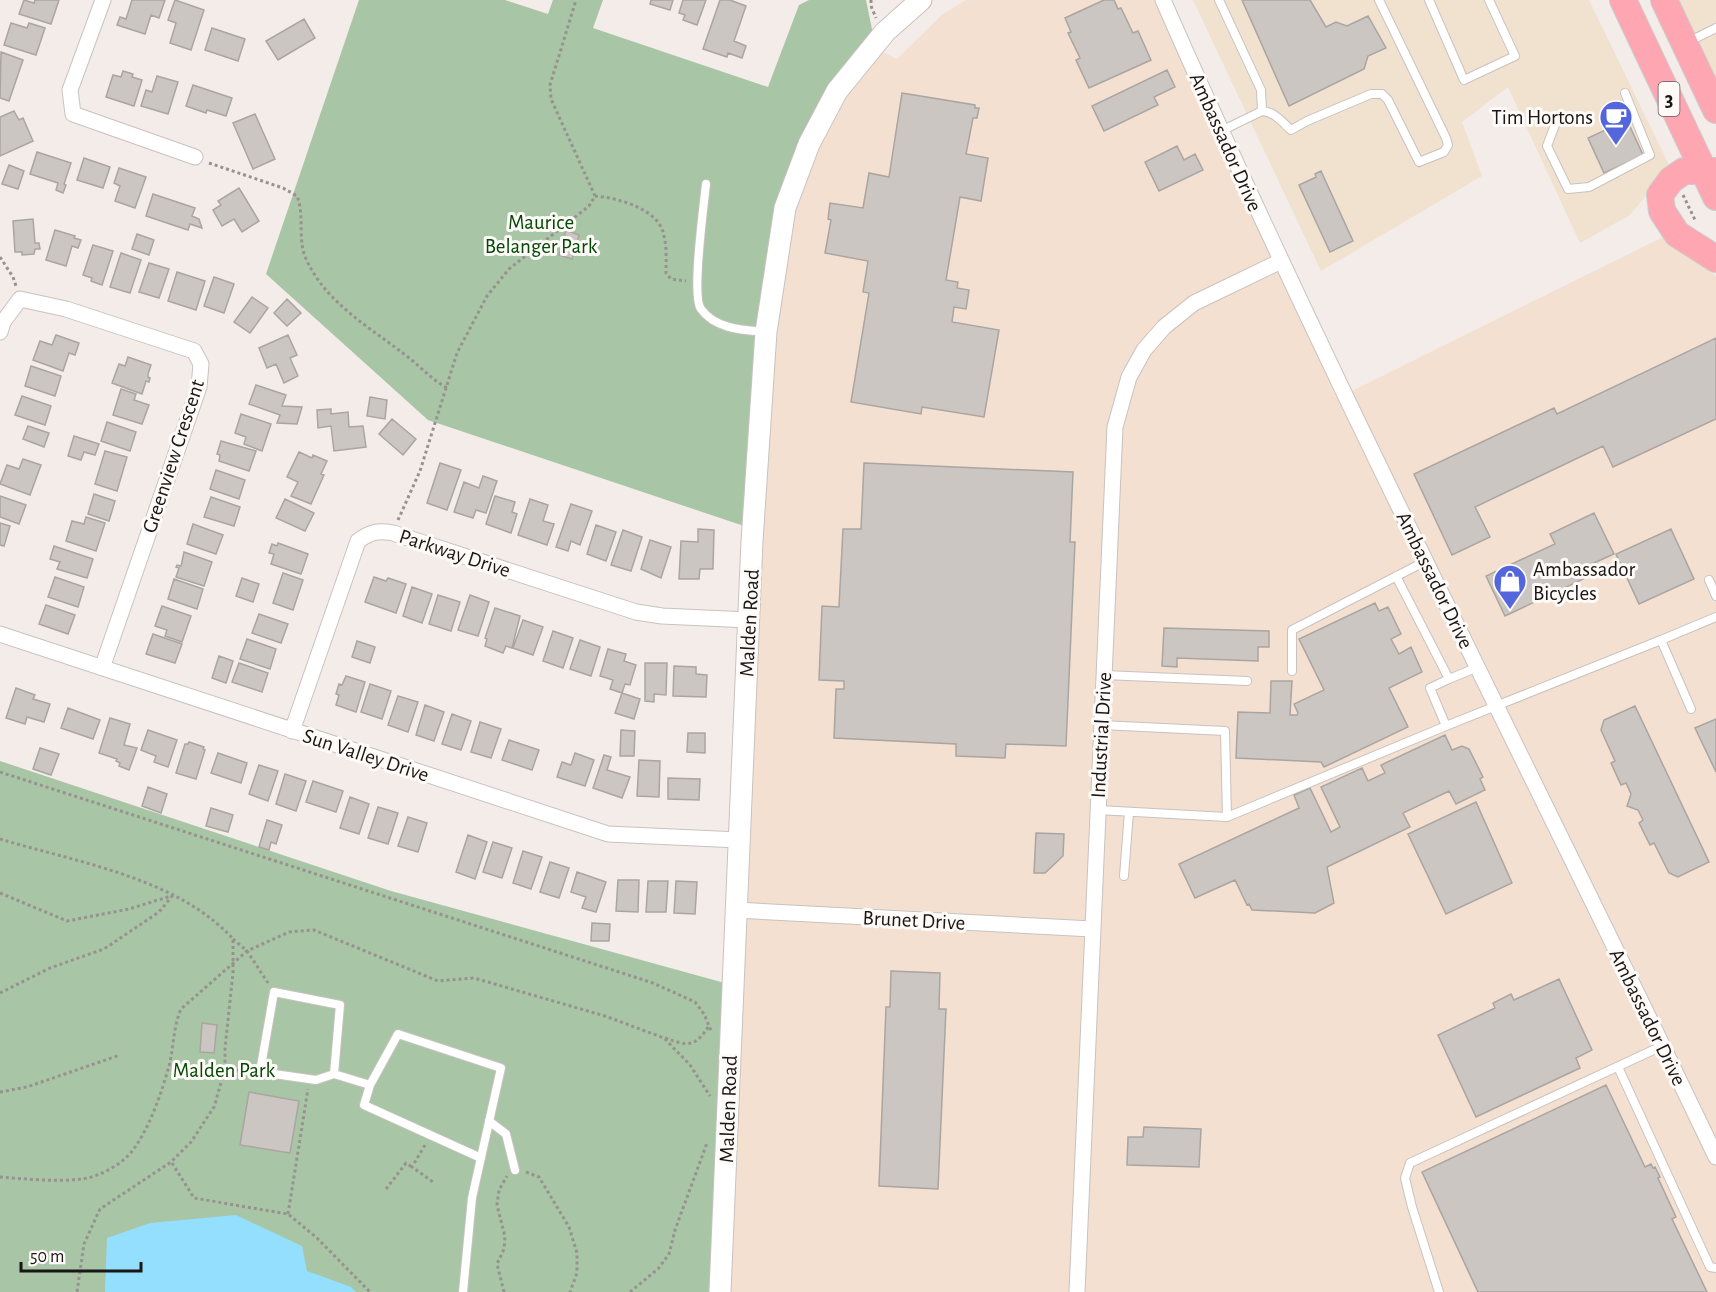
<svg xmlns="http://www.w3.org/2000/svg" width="1716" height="1292" font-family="'Alegreya Sans',sans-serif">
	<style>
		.commercial { fill: #f1e1cf }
		.industrial { fill: #f3e0d0 }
		.green { fill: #a8c5a6 }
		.water { fill: #94dffd }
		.building { fill: #cbc6c1; stroke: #aba5a1; stroke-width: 1.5 }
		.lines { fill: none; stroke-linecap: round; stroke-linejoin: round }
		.service-casing { stroke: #c9c2bf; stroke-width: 10 }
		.minor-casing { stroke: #c9c2bf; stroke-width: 17 }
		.secondary-casing { stroke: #c9c2bf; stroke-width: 23 }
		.trunk-casing { stroke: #ccc; stroke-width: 28 }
		.path { stroke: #97928f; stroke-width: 3; stroke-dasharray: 3 3; stroke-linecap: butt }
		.service { stroke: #fff; stroke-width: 8 }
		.minor { stroke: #fff; stroke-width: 15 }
		.secondary { stroke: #fff; stroke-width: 21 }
		.trunk { stroke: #fea7b2; stroke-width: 26 }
		.labels { text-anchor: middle; stroke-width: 6; stroke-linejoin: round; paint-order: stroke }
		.shield { fill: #fefaf8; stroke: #5e5b5a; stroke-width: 1.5 }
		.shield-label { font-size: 20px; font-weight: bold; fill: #191716 }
		.poi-label { font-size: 21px; fill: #191716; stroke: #fefaf8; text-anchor: end }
		.street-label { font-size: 21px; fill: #191716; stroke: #fefaf8 }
		.park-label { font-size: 21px; fill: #034804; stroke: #fefaf8 }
	</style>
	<rect width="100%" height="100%" fill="#f3ece8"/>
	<path class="commercial" d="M1193,0H1589L1670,167L1630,215L1580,243L1508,87L1462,122L1482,176L1321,271Z
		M1674,0H1716V89Z"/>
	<path class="industrial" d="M966,0H1154L1352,391L1667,235L1716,276V1292H719L772,252L828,107L876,49L897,59L943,14Z"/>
	<path class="green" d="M359,0H505L548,14L553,0H603L593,28L768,87L799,5L809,0H866L876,49L828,107L792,186L753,529L428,420L266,274Z
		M0,761L391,891L732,985L719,1292H0Z"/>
	<path class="water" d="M236,1215L302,1246L307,1271L351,1287L356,1292H105L107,1238L150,1223Z"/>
	<path class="building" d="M24,0L34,3L35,0H59L51,24L19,14Z
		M132,0H165L159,18L151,15L145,34L117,25L120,17L126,19Z
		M175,0L204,10L191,50L170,43L176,23L168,20Z
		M651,0H673L670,10L650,4Z
		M683,0H706L697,25L683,20L685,15L679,13Z
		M720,0H730L746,6L734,41L746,46L742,58L728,53L727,57L703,49Z
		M1104,0H1114L1118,9L1121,8L1133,33L1138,31L1151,60L1089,88L1076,60L1080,58L1068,33L1071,32L1065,18Z
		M1242,0H1310L1326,27L1336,22L1347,26L1368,16L1386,48L1368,56L1364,69L1289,106Z
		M304,19L315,38L278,60L266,41Z
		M11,23L27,28L29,23L45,28L36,55L4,45Z
		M212,28L245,39L238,61L205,50Z
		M1,52L23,60L9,101L0,98Z
		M1167,70L1175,87L1154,97L1158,105L1104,131L1092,106Z
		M123,71L133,74L132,77L142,80L134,106L106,97L113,75L121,77Z
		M157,76L178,82L168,114L141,106L146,90L152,92Z
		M193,85L232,98L226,116L207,110L206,113L186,106Z
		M902,93L975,105V108H979L977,118H973L966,154L988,158L981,201L960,197L946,280L958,282L957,288L969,290L966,309L954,307L952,322L999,330L984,417L922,407L921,414L851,402L869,293L863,292L868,261L825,253L831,220L828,219L830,203L863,208L869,173L889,177Z
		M14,111L19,120L23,118L33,141L0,156V117Z
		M255,114L275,159L253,169L233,123Z
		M1627,120L1643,155L1604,173L1588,138Z
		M1177,146L1184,160L1195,154L1203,170L1159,191L1145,162Z
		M37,152L71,163L64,184L66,185L63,193L56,190L58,183L30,174Z
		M84,158L110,167L103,188L77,180Z
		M9,165L24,171L18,189L2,184Z
		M119,168L146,177L135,208L115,201L120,186L114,183Z
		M1321,171L1353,241L1330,252L1299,185L1316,177L1315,174Z
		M239,188L259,221L242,232L234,219L222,226L213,210L221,205L218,201Z
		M153,194L195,208L192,216L199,219L202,228L190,224L188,230L146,216Z
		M33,219L35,243H39L40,249H35L34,254L22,255V252H15L13,221Z
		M55,230L75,236L74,238L81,240L78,248L72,246L66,266L46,260Z
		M566,230L579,235L572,259L559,255Z
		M137,234L154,240L149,255L132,249Z
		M93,245L113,251L102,285L91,281L92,278L83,275Z
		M121,253L141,260L130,293L110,287Z
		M149,263L169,269L159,298L139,292Z
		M177,272L205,281L196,310L168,301Z
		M214,277L234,284L224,313L204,306Z
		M252,297L268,308L250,333L234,322Z
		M287,299L301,313L287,326L274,313Z
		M56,335L79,343L75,355L69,353L63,371L33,360L40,341L52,345Z
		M288,335L297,355L290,358L298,376L284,383L276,364L267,368L259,348Z
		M1716,338V419L1613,467L1603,446L1475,507L1490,537L1452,555L1414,474L1554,408L1557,414Z
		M128,357L151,365L148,374V377L150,378L149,382L146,381L142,394L112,383L119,364L125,366Z
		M31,366L61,376L55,396L25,386Z
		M256,385L286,395L282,406L302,407L297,424L277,423L280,415L249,404Z
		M121,389L136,394L134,400L149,405L142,424L113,415Z
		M22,396L51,406L45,425L15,415Z
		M370,397L387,400L385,419L367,416Z
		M331,409V414L348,412L349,427L363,426L366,447L334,451L331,426L318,428L317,410Z
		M241,414L271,424L262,451L244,444L246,437L235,433Z
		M392,419L416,439L403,455L379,434Z
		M107,422L136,432L130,451L101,441Z
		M28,426L49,433L44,447L23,439Z
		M74,436L99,444L95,455L84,452L81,460L68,456Z
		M221,441L256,451L249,471L219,461L220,455L217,454Z
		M105,451L127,457L117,491L95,484Z
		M299,452L312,458L313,455L327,461L321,474L324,475L311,504L291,496L298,482L287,477Z
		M23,459L41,465L30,495L0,484L7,465L19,469Z
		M440,463L461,470L447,510L427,503Z
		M864,463L1073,472L1070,542H1075L1066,746L1006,744L1005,758L956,756V744L834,738L836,689H844V681L819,680L822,606L839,607L843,529H861Z
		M216,470L245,480L239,499L210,489Z
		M483,476L497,481L486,513L476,510L473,518L454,512L464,482L479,488Z
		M94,494L115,501L109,521L88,514Z
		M0,496L26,505L19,524L0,517Z
		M495,496L515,502L512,512L517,514L511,533L486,524Z
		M211,497L240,507L234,526L204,517Z
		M285,499L314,513L305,531L276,518Z
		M530,499L548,505L543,521L554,524L547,545L518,535Z
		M571,504L592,511L580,545L571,541L568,551L556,547Z
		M1594,513L1614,554L1594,563L1598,572L1505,616L1486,576L1555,544L1550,534Z
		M86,517L105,523L96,551L66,541L72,521L84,524Z
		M0,523L10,526L4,546L0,545Z
		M193,524L223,535L216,554L187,544Z
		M596,525L616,532L606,561L587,554Z
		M698,529L714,530L713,569H700L699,579H679L681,541L698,542Z
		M1671,529L1694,579L1639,604L1616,554Z
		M623,530L642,537L631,571L611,565Z
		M650,540L671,547L661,578L641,569Z
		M278,543L308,554L301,574L271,564L274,554L269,553L272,544L277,546Z
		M54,546L93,559L87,578L57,569L60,562L50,559Z
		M184,552L212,562L204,586L176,577L179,568L176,567L177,565L181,566Z
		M283,573L303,580L293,610L273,603Z
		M55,577L84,587L78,607L48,597Z
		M374,577L386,581L388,578L406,584L396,613L365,602Z
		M242,578L259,584L253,602L236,596Z
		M174,579L203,589L197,609L168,599Z
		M412,587L432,594L422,623L403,616Z
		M438,595L460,602L451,631L429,624Z
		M470,595L489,602L478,636L458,630Z
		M1375,603L1379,611L1388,607L1401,634L1391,639L1399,654L1411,647L1422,672L1389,688L1408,727L1324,767L1321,762L1236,758L1238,712L1270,713L1271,681H1292L1290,715H1297L1298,713L1294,704L1324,690L1299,639Z
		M46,605L75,615L68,634L39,624Z
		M162,606L191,616L182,642L165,636L167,630L155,626Z
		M495,608L520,616L512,648L506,646L503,653L485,646L487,639L485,638Z
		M259,614L288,624L281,643L252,633Z
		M523,620L543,627L533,655L513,648Z
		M1164,628L1269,631V647H1258V661L1177,658V667L1162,666Z
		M553,631L573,638L563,668L543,661Z
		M153,634L182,644L175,663L146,654Z
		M247,639L276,649L270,669L240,659Z
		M580,640L600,647L591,676L570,669Z
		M357,641L375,647L370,663L352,657Z
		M608,649L626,654L624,661L636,665L630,685L625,684L622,693L610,689L613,680L600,676Z
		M219,656L233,661L226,683L212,678Z
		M239,663L268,673L262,692L232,682Z
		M645,663H667L666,695L654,694V702L645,701Z
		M674,666L696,667V674L707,675L706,697L673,696Z
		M346,676L365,682L356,712L336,705L339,695L336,694L339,684L342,685Z
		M370,684L391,691L382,719L361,712Z
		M16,688L35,695L33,699L50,704L44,722L27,717L25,724L6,718Z
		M622,693L640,699L634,719L615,713Z
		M398,696L418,702L408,732L388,725Z
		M425,705L444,712L434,741L416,735Z
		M1635,706L1709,862L1678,877L1669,873L1654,843L1650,845L1639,823L1643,820L1638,810L1627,806L1631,794L1626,783L1621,785L1611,763L1615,761L1601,730L1604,720Z
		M68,708L100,720L93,739L61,728Z
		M452,714L471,721L461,750L442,744Z
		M110,718L130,724L124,745L137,748L129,770L119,766L120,763L116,761L117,759L99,753Z
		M1716,719V772L1695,728Z
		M480,722L501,729L491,758L471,752Z
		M148,730L177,740L168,767L154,762L156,756L141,750Z
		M621,730L635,731L634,756H620Z
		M688,733H705V753L687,752Z
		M1445,735L1452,750L1462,746L1469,749L1483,777L1480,779L1485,790L1456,804L1449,791L1403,813L1410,827L1327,867L1334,903L1315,913L1252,910L1249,904L1247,905L1235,880L1195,898L1179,864L1299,808L1294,795L1310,788L1331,832L1340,827L1321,787L1362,768L1368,781L1385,773L1381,765Z
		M509,740L539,750L532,770L502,760Z
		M189,742L204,747L203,749L205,750L196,779L176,773L185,744H188Z
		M40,748L59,754L51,775L33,769Z
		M218,753L247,763L241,783L211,773Z
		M575,753L594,760L585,786L557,777L562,762L571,765Z
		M604,755L611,757L607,770L630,777L622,798L593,788Z
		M639,760L660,761L659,797L637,796Z
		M259,765L278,771L268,801L249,794Z
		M285,774L306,781L296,811L276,804Z
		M668,778L700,779L699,800L668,799Z
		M313,781L343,791L336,812L306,802Z
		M148,787L167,794L161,813L142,806Z
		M350,797L369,804L359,834L340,828Z
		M1476,802L1512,883L1446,914L1408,834Z
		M378,807L398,813L388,844L368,838Z
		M211,808L233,815L228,832L206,826Z
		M408,817L427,823L418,852L398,846Z
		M267,820L282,825L276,844L271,842L269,850L259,847Z
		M1036,833L1064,834L1063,856L1045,873H1034Z
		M468,835L487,842L475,879L456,872Z
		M493,842L512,848L502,878L483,872Z
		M523,851L542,857L531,889L513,883Z
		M550,862L569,868L559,898L540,892Z
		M577,872L606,882L596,912L582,908L586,897L571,892Z
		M618,880H639L638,912L616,911Z
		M648,881H668L666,912H646Z
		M676,881L697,882L695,914L674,913Z
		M592,923L610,924L609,941H591Z
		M891,971L940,973L939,1009H946L938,1189L879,1186L886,1007H890Z
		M1559,979L1592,1050L1576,1058L1580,1068L1476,1117L1438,1035L1495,1008L1493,1003L1511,994L1514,1000Z
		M202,1023L217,1025L214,1053L200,1052Z
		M1606,1085L1645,1167L1651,1164L1653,1168L1655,1167L1660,1177L1658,1178L1676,1217L1672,1219L1707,1292H1478L1422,1172Z
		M249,1092L299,1101L290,1153L240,1145Z
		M1144,1127L1201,1129L1199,1167L1127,1165L1128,1137H1143Z"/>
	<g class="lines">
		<defs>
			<path id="service" d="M1219,0L1261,90L1262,111
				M1429,0L1464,80L1515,56L1489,0
				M1688,42L1716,28
				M1555,125L1547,146L1568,189L1589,187L1650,155L1625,93
				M1221,131L1262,111C1275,112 1282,122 1291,130L1307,121L1371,94H1382L1388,100L1419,162L1444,152L1448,145L1446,138L1379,0
				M706,184C704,205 691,296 701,309C715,329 743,330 765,332
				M1396,576L1449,679L1478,667
				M1709,580L1716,596
				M1292,671V630L1426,561
				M1104,675L1247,681
				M1691,709L1661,640L1716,617
				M1101,725L1225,731L1227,817
				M1446,726L1430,688L1449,679
				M1098,810L1227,817L1446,726L1661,640
				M1124,876L1129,812
				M1618,1067L1710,1267L1716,1268
				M334,1074L340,1005L274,992L260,1072L316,1080L334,1074L370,1085
				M489,1121L506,1134L515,1170
				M463,1292L472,1198L501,1068L398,1034L370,1085L364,1105L481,1158
				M1439,1292L1412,1207L1405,1178L1410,1163L1662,1046"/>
			<path id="minor" d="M103,0L70,90L73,114L195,157
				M1163,0C1335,392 1532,771 1716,1157
				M0,332L3,322L20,299L66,309L194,351L201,364L199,387L102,668
				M0,634L608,834L739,840
				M292,731L358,541C370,532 378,530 393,533L636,612L662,616L749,620
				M736,910L1092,929
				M1077,1292L1115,427L1129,377L1144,350L1164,327L1194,303L1281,261"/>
			<path id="secondary" d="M720,1292L752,541L766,332L785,208L809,144L837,91L885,32L921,0"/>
			<path id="trunk" d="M1623,0L1716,197
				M1664,0L1716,110
				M1716,171H1684L1671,180L1660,195L1662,211L1677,234L1716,259"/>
		</defs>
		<use href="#service" class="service-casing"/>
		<use href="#minor" class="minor-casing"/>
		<use href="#secondary" class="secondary-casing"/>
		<use href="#trunk" class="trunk-casing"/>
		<path class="path" d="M871,0V6L876,18
			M209,163L283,188L297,196C305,216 297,239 306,259C326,303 368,326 404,354C419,365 431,379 447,388
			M1683,195L1696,222
			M595,196C618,198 660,209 664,236C667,248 666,261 666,273L671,279L686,281
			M0,257L13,277L16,286
			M398,520L420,471L457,353L487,296L509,269L589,206L595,196L551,99L550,85L576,0
			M0,772L653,983L695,1002L704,1014L712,1033
			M0,839C76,862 178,878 233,939V973L225,1048V1069L214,1107L191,1142L171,1162L100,1209L84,1244L77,1292
			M0,893L67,921L129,909L171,896
			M233,939L247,951L268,983
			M0,993L50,968L104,949L159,912L173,895
			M665,1038C689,1046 694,1048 709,1026
			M225,1069L250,1071
			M0,1092L27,1087L120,1055
			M425,1145L412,1167L433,1182
			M172,1163L194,1198L288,1214L317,1238L370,1292
			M526,1172L539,1177L569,1227L577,1253V1273L570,1292
			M0,1177C26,1179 56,1182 82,1179C99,1177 123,1164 133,1150C150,1127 161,1094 169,1066C174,1047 173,1027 181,1009L247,951L289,932L314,930L438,981L474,978L605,1016L664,1038L690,1065L710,1096
			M386,1189L406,1163L412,1167
			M288,1214L308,1089
			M504,1292L497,1264L504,1249L505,1237L497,1205L499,1190L507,1176
			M630,1292L658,1269L669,1254L675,1230L707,1143"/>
		<use href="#service" class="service"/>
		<use href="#minor" class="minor"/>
		<use href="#secondary" class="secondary"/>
		<use href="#trunk" class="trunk"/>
	</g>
	<defs>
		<symbol id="cafe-pin" viewBox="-11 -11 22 30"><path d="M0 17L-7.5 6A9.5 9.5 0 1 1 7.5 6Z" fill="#5466dc" stroke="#fefaf8"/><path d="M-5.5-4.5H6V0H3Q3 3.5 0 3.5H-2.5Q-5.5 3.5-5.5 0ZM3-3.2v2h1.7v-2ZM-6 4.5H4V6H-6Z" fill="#fff"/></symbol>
		<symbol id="shop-pin" viewBox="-11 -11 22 30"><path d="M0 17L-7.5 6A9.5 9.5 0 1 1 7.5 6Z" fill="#5466dc" stroke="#fefaf8"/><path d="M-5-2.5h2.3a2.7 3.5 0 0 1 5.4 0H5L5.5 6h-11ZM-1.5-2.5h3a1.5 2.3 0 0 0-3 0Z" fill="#fff"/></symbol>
	</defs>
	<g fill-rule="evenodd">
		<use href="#cafe-pin" x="1597" y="98" width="38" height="52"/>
		<use href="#shop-pin" x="1491" y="562" width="38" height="52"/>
	</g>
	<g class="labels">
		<rect class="shield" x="1658.5" y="82" width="21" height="34" rx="4.5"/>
		<g class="shield-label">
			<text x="1669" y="106">3</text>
		</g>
		<g class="poi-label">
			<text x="1593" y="124">Tim Hortons</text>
			<text x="1533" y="576" text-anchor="start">Ambassador<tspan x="1533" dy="24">Bicycles</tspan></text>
		</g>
		<g class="street-label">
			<text transform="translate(1226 142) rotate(66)" y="7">Ambassador Drive</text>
			<text transform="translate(173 456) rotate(-72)" y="7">Greenview Crescent</text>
			<text transform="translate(455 553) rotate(18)" y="7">Parkway Drive</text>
			<text transform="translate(1435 580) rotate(64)" y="7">Ambassador Drive</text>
			<text transform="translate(749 623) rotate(-87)" y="7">Malden Road</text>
			<text transform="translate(1101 735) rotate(-87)" y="7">Industrial Drive</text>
			<text transform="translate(366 755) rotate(18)" y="7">Sun Valley Drive</text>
			<text transform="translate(914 920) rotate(3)" y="7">Brunet Drive</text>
			<text transform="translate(1648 1017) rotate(64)" y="7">Ambassador Drive</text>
			<text transform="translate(728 1109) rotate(-88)" y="7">Malden Road</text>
		</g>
		<g class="park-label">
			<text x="541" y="229">Maurice<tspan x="541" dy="24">Belanger Park</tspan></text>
			<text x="224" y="1077">Malden Park</text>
		</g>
	</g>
	<path d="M21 1262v9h120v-9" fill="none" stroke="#191716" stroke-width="3"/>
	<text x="30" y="1262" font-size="18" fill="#191716" stroke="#fefaf8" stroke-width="4.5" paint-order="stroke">50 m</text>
</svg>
